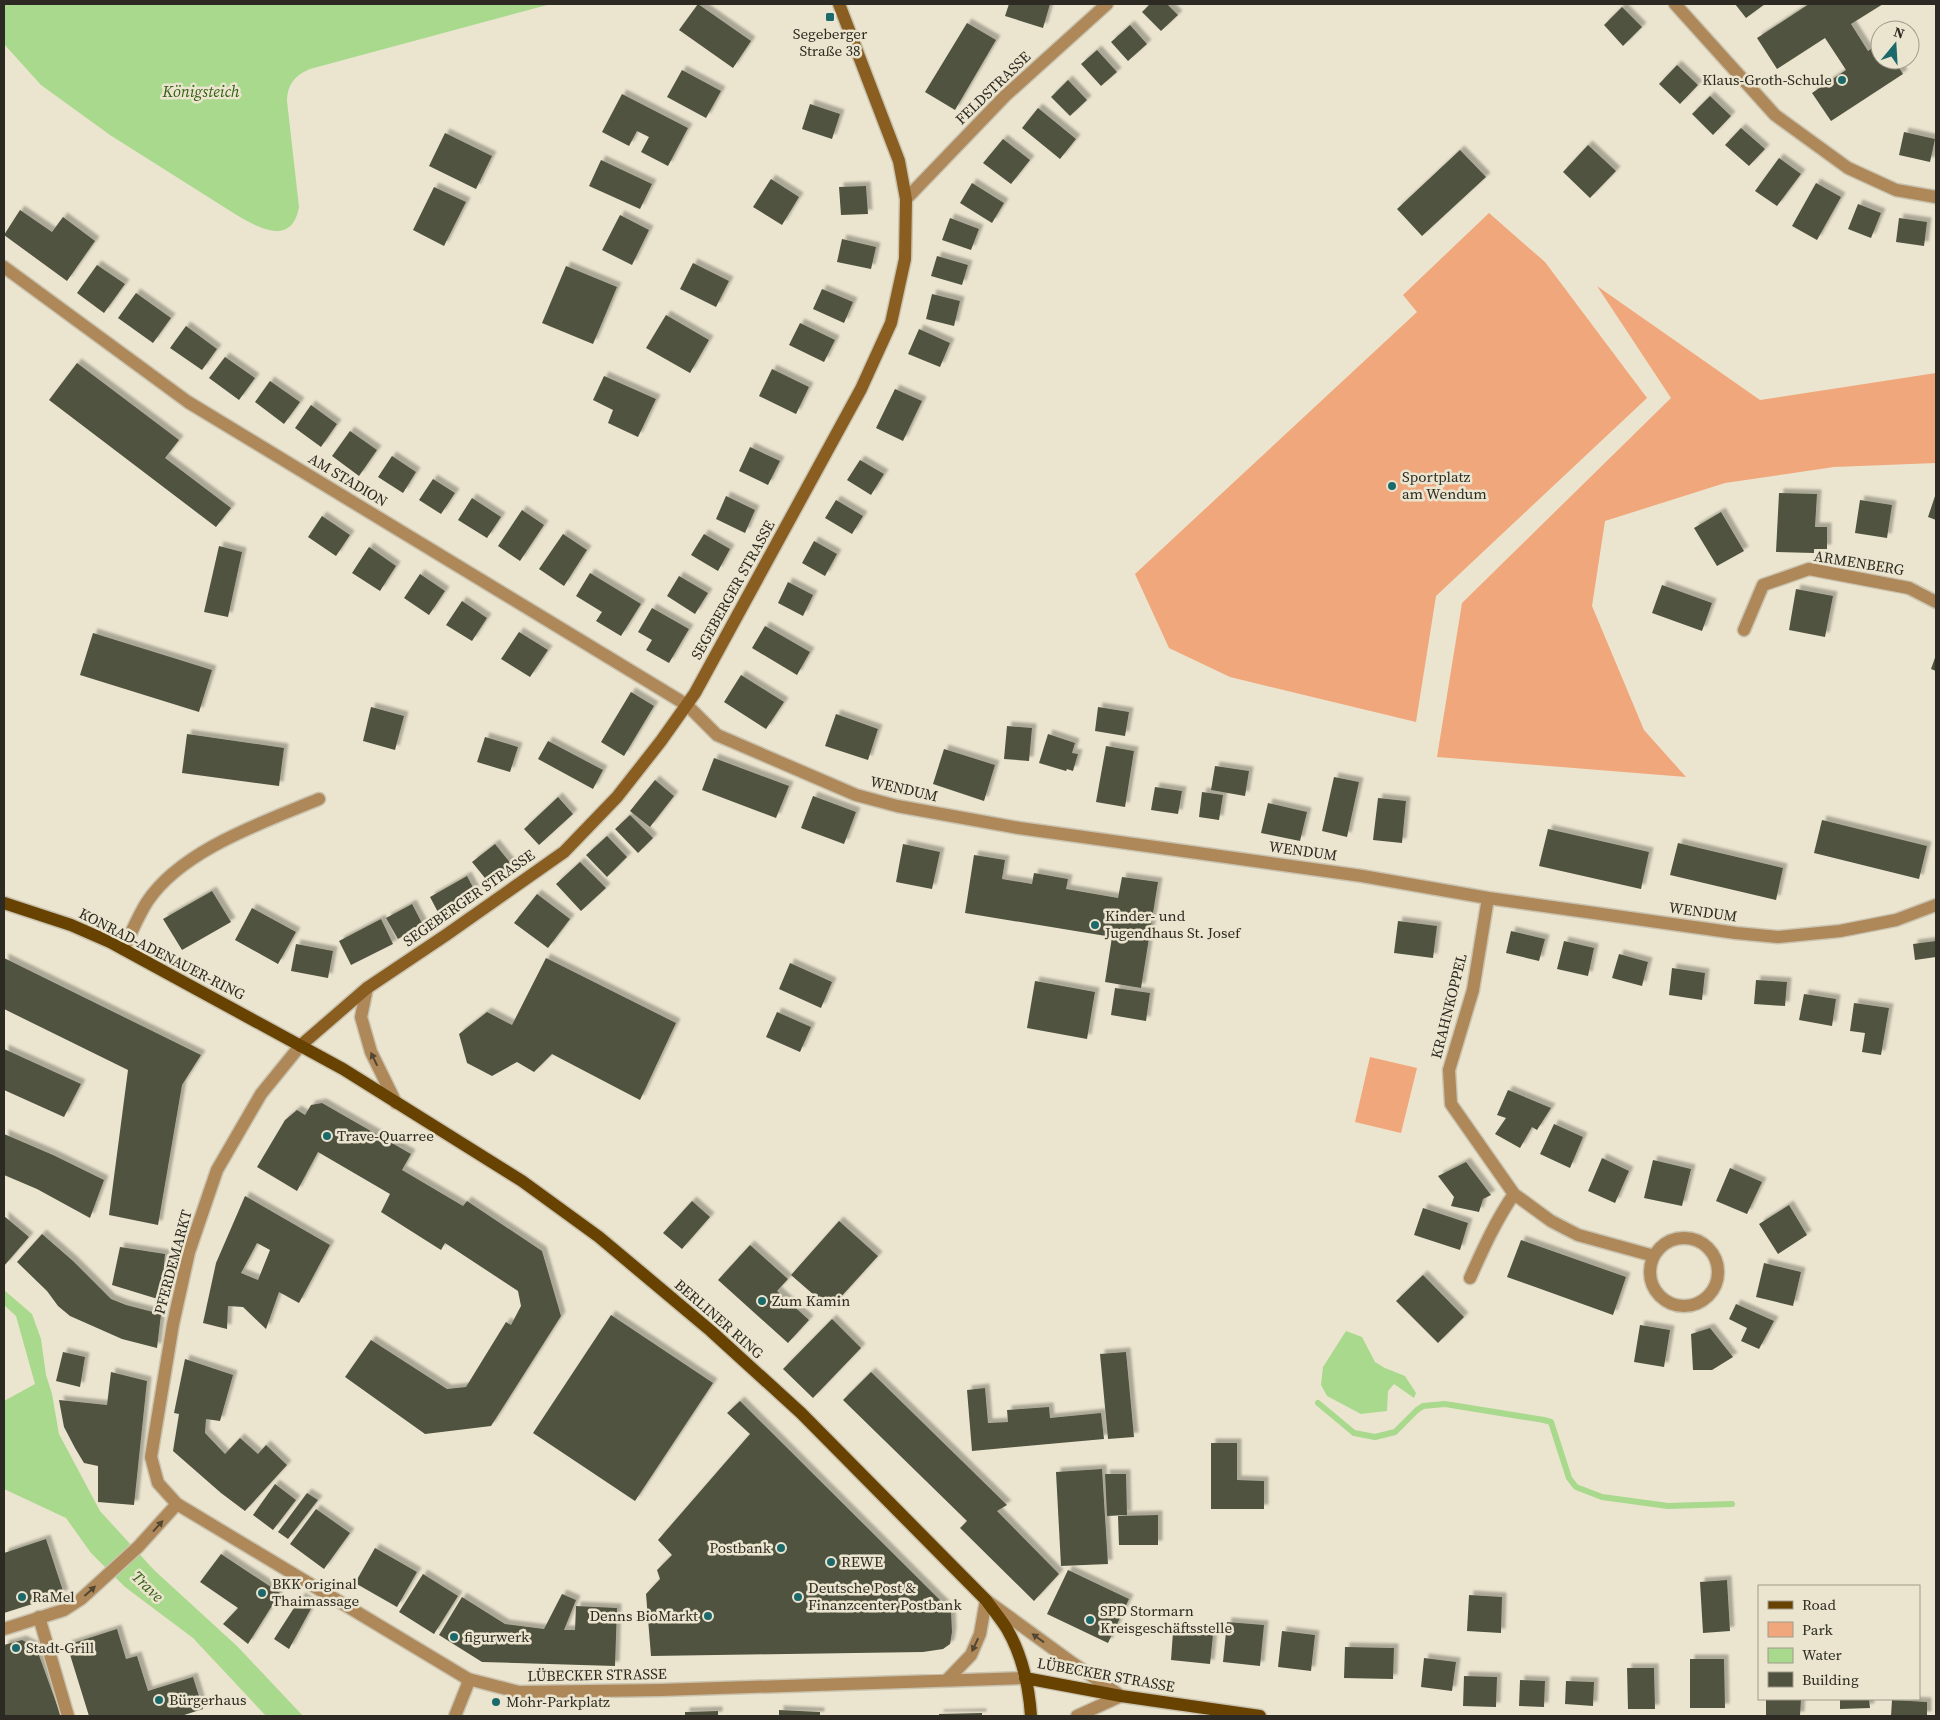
<svg xmlns="http://www.w3.org/2000/svg" width="1940" height="1720" font-family="'Source Serif 4',serif">
	<style>
		.green { fill: #f0a77c }
		.water { fill: #a8d98d }
		.lines { fill: none; stroke-linecap: round; stroke-linejoin: round }
		.stream { stroke: #a8d98d; stroke-width: 6 }
		.building { fill: #505340; fill-rule: evenodd; filter: url(#shadow) }
		.pedestrian-casing { stroke: #c9c3b0; stroke-width: 15 }
		.minor-casing { stroke: #c9c3b0; stroke-width: 15 }
		.secondary-casing { stroke: #c9c3b0; stroke-width: 15 }
		.primary-casing { stroke: #c9c3b0; stroke-width: 15 }
		.pedestrian { stroke: #ae8859; stroke-width: 12 }
		.minor { stroke: #ae8859; stroke-width: 12 }
		.secondary { stroke: #895e20; stroke-width: 12 }
		.primary { stroke: #684200; stroke-width: 12 }
		.oneway { fill: #534632 }
		.poi-dot { fill: #1c696c; stroke: #ebe5cf; stroke-width: 2 }
		.labels { text-anchor: middle; stroke-width: 5; stroke-linejoin: round; paint-order: stroke }
		.poi-label { font-size: 15px; fill: #2c2a22; stroke: #ebe5cf; text-anchor: start }
		.street-label { font-size: 15px; fill: #2c2a22; stroke: #ebe5cf }
		.water-label { font-size: 16px; font-style: italic; fill: #356014; stroke: #ebe5cf }
	</style>
	<defs>
		<filter id="shadow"><feDropShadow dx="4.5" dy="-4.5" stdDeviation="1" flood-color="#0004"/></filter>
	</defs>
	<rect width="100%" height="100%" fill="#ebe5cf"/>
	<path class="green" d="M1489,213L1545,262L1647,398L1436,596L1416,722L1230,677L1169,648L1135,574L1417,312L1403,295Z
		M1597,286L1760,400L1936,373V463L1834,467L1725,483L1605,521L1592,606L1644,730L1686,777L1437,757L1462,603L1671,398Z
		M1370,1057L1417,1068L1401,1133L1355,1122Z"/>
	<path class="water" d="M4,4H551L310,69C295,75 287,85 287,101L299,207C292,247 258,228 235,214L110,135L41,85L4,44Z
		M4,1290L32,1314L41,1339L46,1375L52,1394L59,1434L100,1511L154,1570L237,1646L303,1716H266L193,1638L125,1587L91,1553L66,1518L4,1489V1401L35,1384L16,1316L4,1305Z
		M1346,1331L1362,1337L1375,1362L1385,1368L1405,1376L1416,1393L1414,1398L1394,1384L1388,1391L1387,1411L1361,1414L1327,1396L1321,1385L1323,1367Z"/>
	<g class="lines">
		<path class="stream" d="M1318,1403L1354,1433L1375,1437L1395,1432L1417,1410L1423,1406L1445,1404L1544,1420L1551,1422L1569,1478L1576,1487L1602,1497L1668,1506L1732,1504"/>
	</g>
	<path class="building" d="M698,4L751,41L733,68L679,30Z
		M1009,4H1050L1043,28L1005,16Z
		M1150,4H1167L1178,15L1161,31L1142,12Z
		M1735,4H1765L1746,18Z
		M1809,4H1883L1851,24L1868,51L1880,43V60H1894L1903,74L1831,121L1812,93L1846,70L1825,38L1777,69L1757,38Z
		M1622,7L1642,27L1623,46L1604,25Z
		M967,23L996,40L955,110L925,92Z
		M1130,25L1147,44L1128,61L1111,42Z
		M1097,50L1117,72L1101,86L1081,64Z
		M1677,65L1698,85L1680,104L1659,84Z
		M682,70L721,91L706,118L667,97Z
		M1068,80L1087,100L1070,116L1051,97Z
		M622,94L688,128L668,166L641,152L649,137L637,131L629,146L602,132Z
		M1710,96L1731,116L1713,135L1692,114Z
		M810,104L840,114L832,139L802,129Z
		M1038,108L1076,139L1060,159L1022,128Z
		M1741,128L1765,149L1749,166L1725,145Z
		M1904,132L1935,139L1930,162L1899,155Z
		M445,133L492,156L476,189L429,166Z
		M1003,139L1030,160L1011,184L983,163Z
		M1588,145L1616,171L1590,198L1563,172Z
		M1460,150L1486,177L1422,236L1397,209Z
		M1779,158L1801,174L1777,206L1755,191Z
		M601,160L652,184L640,209L589,186Z
		M771,179L799,197L782,225L753,207Z
		M972,183L1004,203L992,223L960,203Z
		M1816,183L1841,197L1817,240L1792,226Z
		M866,186L868,214L841,215L839,187Z
		M434,187L466,202L444,246L413,230Z
		M1858,204L1881,213L1871,238L1848,229Z
		M20,210L52,232L63,217L95,241L67,281L4,235Z
		M620,215L649,230L632,265L602,250Z
		M950,218L979,229L971,250L942,240Z
		M1899,218L1927,222L1924,246L1896,242Z
		M842,239L876,247L871,269L837,262Z
		M937,256L968,265L962,285L931,276Z
		M693,263L729,281L716,307L680,289Z
		M97,265L125,284L104,313L77,293Z
		M566,266L617,287L593,344L542,323Z
		M822,289L853,302L844,323L813,309Z
		M136,293L171,318L153,343L118,318Z
		M932,294L960,301L954,326L926,319Z
		M666,315L709,340L690,373L646,348Z
		M800,323L835,340L824,362L789,345Z
		M186,326L217,349L202,370L170,348Z
		M919,329L950,343L940,367L908,354Z
		M225,357L255,378L239,400L209,378Z
		M77,363L179,440L165,458L231,508L216,527L49,400Z
		M772,369L809,387L796,414L759,396Z
		M604,376L656,399L638,437L608,423L613,410L593,400Z
		M270,381L300,402L284,424L255,402Z
		M895,389L922,401L903,441L876,428Z
		M311,405L337,424L321,447L295,428Z
		M350,431L377,450L359,476L332,456Z
		M750,447L780,461L768,485L739,471Z
		M392,456L416,472L403,493L378,477Z
		M860,460L884,474L871,495L847,480Z
		M433,479L455,493L441,514L419,500Z
		M1779,493L1817,494L1815,527H1827V549H1814V553L1776,552Z
		M1936,493V520L1928,517Z
		M726,496L755,510L745,533L716,519Z
		M472,498L501,517L487,538L458,520Z
		M836,500L863,516L852,534L825,518Z
		M1860,500L1892,505L1887,538L1855,533Z
		M522,510L544,525L520,561L498,546Z
		M1721,512L1744,551L1717,566L1694,528Z
		M322,516L350,535L336,556L308,537Z
		M563,534L587,550L564,586L539,569Z
		M704,534L730,549L718,571L691,555Z
		M814,541L837,554L825,576L802,563Z
		M219,546L242,552L228,617L204,612Z
		M369,547L396,566L380,591L352,573Z
		M590,573L641,604L621,636L596,621L602,612L576,596Z
		M420,574L445,591L429,615L404,598Z
		M679,576L708,593L695,614L667,596Z
		M788,582L813,595L803,616L778,603Z
		M1662,585L1712,603L1702,631L1652,613Z
		M1796,589L1833,596L1825,637L1789,630Z
		M462,601L487,618L472,641L446,625Z
		M652,608L689,629L669,663L646,650L652,640L638,632Z
		M765,626L810,652L797,675L752,648Z
		M519,632L548,650L530,677L501,659Z
		M93,633L212,670L199,712L80,675Z
		M1936,655V671L1931,669Z
		M741,675L784,702L766,729L724,702Z
		M631,692L654,706L624,756L601,742Z
		M371,707L404,716L395,750L363,741Z
		M1098,707L1129,712L1125,736L1095,731Z
		M836,714L878,729L868,760L825,746Z
		M1007,726L1032,728L1029,761L1004,759Z
		M187,734L284,748L279,786L182,773Z
		M1048,734L1075,743L1072,753L1078,754L1073,771L1067,769L1066,771L1039,763Z
		M485,737L518,747L510,772L477,762Z
		M548,741L603,770L593,789L538,759Z
		M1106,746L1134,751L1125,807L1096,802Z
		M944,749L995,765L984,801L933,784Z
		M714,758L789,786L776,818L702,790Z
		M1215,766L1249,771L1245,796L1211,790Z
		M1334,777L1359,782L1347,837L1322,831Z
		M655,780L674,796L650,827L630,811Z
		M1155,787L1182,791L1178,814L1151,810Z
		M1202,792L1223,795L1219,820L1199,817Z
		M813,796L856,812L844,844L801,828Z
		M558,797L573,814L539,845L524,829Z
		M1378,798L1406,801L1402,843L1373,840Z
		M1268,803L1307,812L1300,841L1261,833Z
		M630,815L653,838L638,853L615,829Z
		M1822,820L1927,846L1919,879L1814,853Z
		M1548,829L1649,852L1641,889L1539,866Z
		M607,836L627,857L607,877L586,855Z
		M1678,843L1783,868L1776,900L1670,875Z
		M495,844L512,865L489,883L472,862Z
		M903,844L940,852L932,889L896,882Z
		M974,855L1005,860L1002,879L1032,884L1034,873L1068,879L1066,889L1118,898L1122,877L1158,882L1141,988L1105,982L1112,937L965,913Z
		M580,862L606,888L581,911L556,884Z
		M467,876L477,895L440,916L430,897Z
		M212,891L231,922L182,950L163,919Z
		M537,894L570,919L548,948L514,923Z
		M412,904L423,925L398,939L386,918Z
		M252,908L296,932L278,964L235,940Z
		M381,919L393,944L351,965L339,941Z
		M1398,921L1437,926L1433,958L1394,953Z
		M1511,931L1545,939L1539,961L1506,953Z
		M1564,941L1594,948L1588,976L1557,969Z
		M1936,941V957L1915,960L1913,944Z
		M296,944L333,951L328,978L291,971Z
		M1619,954L1648,962L1642,986L1612,978Z
		M4,958L201,1055L182,1085L158,1225L109,1215L128,1070L4,1009Z
		M546,958L676,1023L640,1100L552,1054L534,1072L517,1062L492,1076L467,1063L459,1034L487,1012L512,1025Z
		M790,963L832,982L821,1008L779,989Z
		M1672,968L1705,973L1702,1000L1669,995Z
		M1756,980L1787,982L1785,1006L1754,1004Z
		M1035,981L1095,992L1087,1039L1027,1028Z
		M1115,988L1150,993L1146,1021L1111,1015Z
		M1804,994L1836,999L1832,1026L1799,1020Z
		M1854,1003L1889,1008L1881,1055L1862,1052L1865,1033L1850,1031Z
		M777,1012L811,1027L800,1052L766,1037Z
		M4,1049L81,1084L64,1117L4,1090Z
		M1508,1090L1551,1108L1537,1130L1532,1127L1520,1148L1495,1134L1506,1118L1497,1115Z
		M322,1103L411,1154L402,1170L463,1206L467,1201L542,1251L561,1316L491,1426L425,1434L345,1377L371,1340L447,1389L466,1387L506,1322L511,1325L521,1306L518,1291L445,1243L441,1250L381,1212L390,1194L318,1152L297,1191L257,1167L285,1120L297,1110L305,1115L311,1105Z
		M1554,1124L1583,1137L1570,1168L1540,1154Z
		M4,1134L53,1155L104,1180L90,1218L37,1189L4,1175Z
		M1602,1158L1629,1171L1615,1203L1588,1191Z
		M1653,1160L1691,1169L1682,1206L1644,1198Z
		M1466,1162L1491,1195L1483,1199L1479,1212L1451,1206L1454,1197L1438,1176Z
		M1730,1168L1762,1182L1747,1214L1716,1201Z
		M245,1196L330,1245L299,1303L279,1292L266,1329L243,1307L228,1306L227,1329L203,1323L216,1263ZM257,1243L270,1250L258,1280L241,1273Z
		M692,1201L710,1217L682,1249L663,1233Z
		M1789,1205L1807,1235L1778,1254L1759,1224Z
		M1423,1208L1468,1223L1460,1250L1414,1235Z
		M4,1216L29,1237L4,1266Z
		M839,1221L878,1256L830,1309L791,1275Z
		M42,1234L73,1261L111,1299L126,1305L161,1314L157,1348L122,1339L70,1316L58,1306L47,1291L17,1262Z
		M1521,1240L1626,1277L1613,1315L1507,1277Z
		M750,1245L788,1279L777,1291L809,1320L788,1343L718,1280Z
		M120,1247L165,1254L161,1300L112,1285Z
		M1764,1263L1801,1272L1793,1306L1756,1297Z
		M1423,1275L1464,1317L1438,1343L1396,1301Z
		M1736,1304L1774,1321L1759,1349L1741,1341L1747,1328L1729,1319Z
		M611,1315L713,1383L635,1501L533,1433Z
		M832,1319L861,1348L813,1398L783,1369Z
		M1640,1325L1670,1330L1664,1367L1634,1362Z
		M1710,1328L1733,1357L1712,1370H1693L1691,1334Z
		M63,1352L85,1357L80,1387L56,1381Z
		M1126,1352L1134,1437L1108,1439L1100,1354Z
		M185,1359L233,1375L220,1421L206,1419L205,1433L225,1454L240,1438L258,1454L266,1445L287,1465L245,1511L221,1493L173,1451L179,1414L174,1413Z
		M111,1372L147,1381L134,1505L98,1502V1466L84,1463L75,1448L64,1427L59,1400L107,1405Z
		M871,1372L1007,1505L997,1511L1059,1574L1034,1601L960,1528L967,1521L843,1400Z
		M985,1388L988,1423L1008,1422L1007,1410L1049,1407L1050,1418L1101,1413L1104,1439L972,1451L967,1390Z
		M740,1401L951,1611L952,1632L950,1644L943,1649L923,1652L651,1656L646,1594L660,1579L657,1570L672,1555L658,1540L750,1434L727,1413Z
		M1211,1443H1237V1480L1264,1481V1509H1211Z
		M1102,1469L1108,1564L1061,1566L1056,1472Z
		M1105,1474H1126L1127,1515L1107,1516Z
		M275,1484L296,1500L273,1530L253,1515Z
		M307,1493L318,1500L288,1539L278,1532Z
		M316,1509L350,1533L324,1569L290,1544Z
		M1158,1515V1545H1119L1118,1516Z
		M46,1539L64,1594L4,1613V1553Z
		M375,1548L417,1572L397,1607L355,1583Z
		M221,1554L280,1593L248,1644L223,1624L238,1608L200,1582Z
		M1068,1570L1129,1599L1108,1643L1047,1614Z
		M423,1574L458,1596L434,1634L399,1612Z
		M1727,1580L1730,1631L1703,1633L1700,1582Z
		M562,1594L576,1600L564,1630H575L576,1606L617,1608L615,1666L482,1662L439,1635L462,1597L505,1624L544,1629Z
		M1469,1595L1502,1597L1501,1633L1467,1631Z
		M301,1597L313,1605L289,1649L274,1639Z
		M1227,1622L1264,1625L1260,1666L1223,1662Z
		M117,1629L126,1659L137,1656L148,1691L193,1677L203,1709L181,1716H89L67,1645Z
		M1282,1631L1315,1635L1311,1671L1278,1667Z
		M1173,1632L1213,1635L1210,1664L1171,1660Z
		M22,1640L36,1647L61,1716H4V1645Z
		M1345,1647L1394,1648L1393,1679L1344,1678Z
		M1424,1658L1456,1662L1452,1691L1421,1687Z
		M1690,1659H1724L1725,1708H1690Z
		M1627,1668H1654L1655,1709H1628Z
		M1464,1676L1497,1677L1496,1707L1463,1706Z
		M1520,1680L1545,1681L1544,1707L1519,1706Z
		M1566,1681L1594,1682L1593,1706L1565,1704Z
		M1766,1699H1801L1800,1716H1766Z
		M1840,1699H1869L1870,1708L1840,1709Z
		M1892,1700L1927,1702V1716H1891Z
		M779,1710L820,1712V1716H779Z
		M718,1711V1716H685V1712Z
		M982,1713V1716H939V1714Z"/>
	<g class="lines">
		<defs>
			<path id="pedestrian" d="M39,1617L68,1716
				M455,1716L467,1686L468,1679"/>
			<path id="minor" d="M1675,4L1775,115L1848,168L1896,190L1936,197
				M906,199L1005,96L1107,4
				M4,267L188,402L687,705L717,735L856,795L897,806L1019,828L1362,876L1488,898L1736,933L1778,937L1840,931L1896,920L1936,905
				M1744,630L1763,585L1809,569L1909,588L1936,602
				M1488,898L1473,990L1449,1070L1451,1104L1514,1194L1551,1221L1578,1235L1654,1256
				M123,949C131,934 138,916 147,902C181,850 264,822 319,799
				M367,988L361,1017L371,1052L396,1103
				M300,1046L261,1094L217,1170L189,1252L173,1324L151,1457L158,1483L177,1504L468,1679L519,1692L661,1690L1025,1678
				M1650 1272a34 34 0 1 1 68 0a34 34 0 1 1-68 0Z
				M1470,1278C1483,1249 1496,1220 1514,1194
				M4,1629L64,1610L81,1599L138,1547L177,1504
				M946,1681L971,1655L980,1634L986,1600L1074,1664L1121,1696
				M1077,1716L1121,1696"/>
			<path id="secondary" d="M300,1046L367,988L446,935L564,852L617,797L661,741L695,693L861,389L891,323L905,259L906,199L899,161L839,4"/>
			<path id="primary" d="M4,903L71,925L110,942L343,1069L522,1181L599,1237L711,1331L801,1413L986,1600C993,1610 1001,1619 1007,1629C1022,1655 1029,1687 1031,1716
				M1025,1678L1121,1696L1260,1716"/>
		</defs>
		<use href="#pedestrian" class="pedestrian-casing"/>
		<use href="#minor" class="minor-casing"/>
		<use href="#secondary" class="secondary-casing"/>
		<use href="#primary" class="primary-casing"/>
		<use href="#pedestrian" class="pedestrian"/>
		<use href="#minor" class="minor"/>
		<use href="#secondary" class="secondary"/>
		<use href="#primary" class="primary"/>
	</g>
	<defs><path id="oneway-solid" d="M-6-.8H1V-3.2L6.5 0L1 3.2V.8H-6Z" transform="scale(1.25)"/></defs>
	<g class="oneway">
		<use href="#oneway-solid" transform="translate(374 1059) rotate(-116)"/>
		<use href="#oneway-solid" transform="translate(158 1526) rotate(-48)"/>
		<use href="#oneway-solid" transform="translate(90 1591) rotate(-42)"/>
		<use href="#oneway-solid" transform="translate(1038 1638) rotate(-144)"/>
		<use href="#oneway-solid" transform="translate(975 1645) rotate(115)"/>
	</g>
	<g class="poi-dot">
		<rect x="825" y="12" width="10" height="10" rx="2.5"/>
		<circle cx="1842" cy="80" r="5"/>
		<circle cx="1392" cy="486" r="5"/>
		<circle cx="1095" cy="925" r="5"/>
		<circle cx="327" cy="1136" r="5"/>
		<circle cx="762" cy="1301" r="5"/>
		<circle cx="781" cy="1548" r="5"/>
		<circle cx="831" cy="1562" r="5"/>
		<circle cx="262" cy="1593" r="5"/>
		<circle cx="22" cy="1597" r="5"/>
		<circle cx="798" cy="1597" r="5"/>
		<circle cx="708" cy="1616" r="5"/>
		<circle cx="1090" cy="1620" r="5"/>
		<circle cx="454" cy="1637" r="5"/>
		<circle cx="16" cy="1648" r="5"/>
		<circle cx="159" cy="1700" r="5"/>
		<circle cx="496" cy="1702" r="5"/>
	</g>
	<g class="labels">
		<g class="poi-label">
			<text x="830" y="39" text-anchor="middle">Segeberger<tspan x="830" dy="17">Straße 38</tspan></text>
			<text x="1832" y="85" text-anchor="end">Klaus-Groth-Schule</text>
			<text x="1402" y="482">Sportplatz<tspan x="1402" dy="17">am Wendum</tspan></text>
			<text x="1105" y="921">Kinder- und<tspan x="1105" dy="17">Jugendhaus St. Josef</tspan></text>
			<text x="337" y="1141">Trave-Quarree</text>
			<text x="772" y="1306">Zum Kamin</text>
			<text x="771" y="1553" text-anchor="end">Postbank</text>
			<text x="841" y="1567">REWE</text>
			<text x="272" y="1589">BKK original<tspan x="272" dy="17">Thaimassage</tspan></text>
			<text x="808" y="1593">Deutsche Post &amp;<tspan x="808" dy="17">Finanzcenter Postbank</tspan></text>
			<text x="32" y="1602">RaMel</text>
			<text x="1100" y="1616">SPD Stormarn<tspan x="1100" dy="17">Kreisgeschäftsstelle</tspan></text>
			<text x="698" y="1621" text-anchor="end">Denns BioMarkt</text>
			<text x="464" y="1642">figurwerk</text>
			<text x="26" y="1653">Stadt-Grill</text>
			<text x="169" y="1705">Bürgerhaus</text>
			<text x="506" y="1707">Mohr-Parkplatz</text>
		</g>
		<g class="street-label">
			<text transform="translate(993 88) rotate(-44)" y="5">FELDSTRASSE</text>
			<text transform="translate(348 480) rotate(31)" y="5">AM STADION</text>
			<text transform="translate(1859 563) rotate(9)" y="5">ARMENBERG</text>
			<text transform="translate(733 590) rotate(-61)" y="5">SEGEBERGER STRASSE</text>
			<text transform="translate(904 789) rotate(13)" y="5">WENDUM</text>
			<text transform="translate(1303 851) rotate(8)" y="5">WENDUM</text>
			<text transform="translate(469 898) rotate(-35)" y="5">SEGEBERGER STRASSE</text>
			<text transform="translate(1703 912) rotate(8)" y="5">WENDUM</text>
			<text transform="translate(162 954) rotate(27)" y="5">KONRAD-ADENAUER-RING</text>
			<text transform="translate(1449 1006) rotate(-76)" y="5">KRAHNKOPPEL</text>
			<text transform="translate(173 1262) rotate(-75)" y="5">PFERDEMARKT</text>
			<text transform="translate(719 1319) rotate(41)" y="5">BERLINER RING</text>
			<text transform="translate(597 1675) rotate(-1)" y="5">LÜBECKER STRASSE</text>
			<text transform="translate(1106 1675) rotate(10)" y="5">LÜBECKER STRASSE</text>
		</g>
		<g class="water-label">
			<text x="201" y="97">Königsteich</text>
			<text transform="translate(148 1586) rotate(44)" y="6">Trave</text>
		</g>
	</g>
	<rect width="1940" height="1720" fill="none" stroke="#2c2a22" stroke-width="10"/>
	<rect x="1758" y="1585" width="162" height="115" fill="#ebe5cf" stroke="#9f9a8a"/>
	<rect x="1768" y="1601" width="25" height="8" fill="#684200" stroke="#9f9a8a"/>
	<text x="1802" y="1610" font-size="15" fill="#2c2a22">Road</text>
	<rect x="1768" y="1622" width="25" height="15" fill="#f0a77c" stroke="#9f9a8a"/>
	<text x="1802" y="1635" font-size="15" fill="#2c2a22">Park</text>
	<rect x="1768" y="1648" width="25" height="15" fill="#a8d98d" stroke="#9f9a8a"/>
	<text x="1802" y="1660" font-size="15" fill="#2c2a22">Water</text>
	<rect x="1768" y="1672" width="25" height="15" fill="#505340" stroke="#9f9a8a"/>
	<text x="1802" y="1685" font-size="15" fill="#2c2a22">Building</text>
	<g transform="translate(1895 45) rotate(18)"><circle r="24" fill="#ebe5cf" stroke="#9f9a8a"/>
	<path d="M0-4L9 19L0 12L-9 19Z" fill="#1c696c"/>
	<text y="-8" font-size="14" font-weight="bold" text-anchor="middle" fill="#2c2a22">N</text>
	</g>
</svg>
